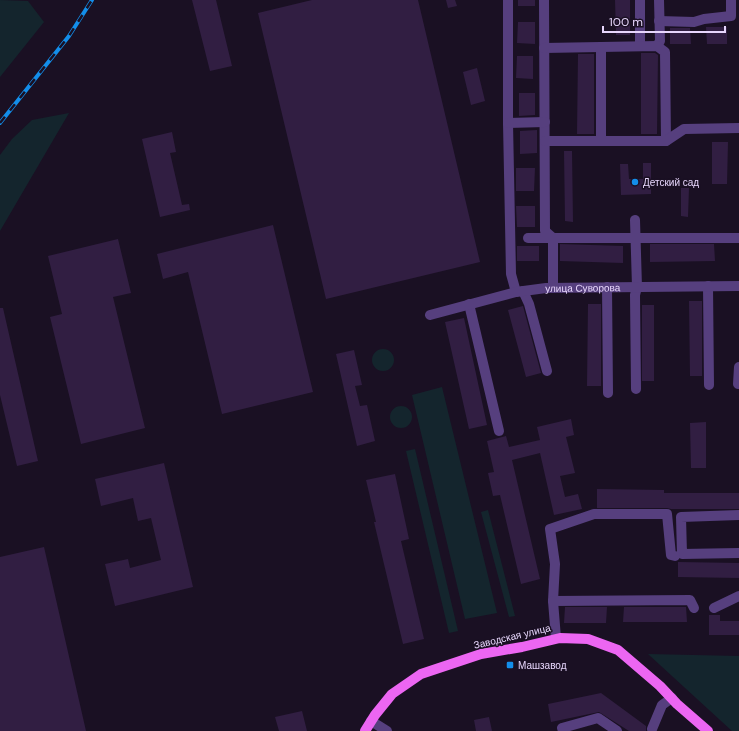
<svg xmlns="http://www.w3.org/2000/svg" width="739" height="731" font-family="'DM Sans',sans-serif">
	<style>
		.green { fill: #14252d }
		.building { fill: #311e42 }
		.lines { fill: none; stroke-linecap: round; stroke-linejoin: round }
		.minor { stroke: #563f7e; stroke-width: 10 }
		.major { stroke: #ec66f2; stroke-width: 10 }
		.rail-casing { stroke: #138eea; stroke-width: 4 }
		.rail { stroke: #1a1023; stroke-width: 2.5; stroke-dasharray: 8; stroke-linecap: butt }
		.poi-dot { fill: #138eea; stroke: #1a1023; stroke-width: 1.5 }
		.labels { text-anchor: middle; stroke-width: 3; stroke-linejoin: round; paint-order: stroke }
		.poi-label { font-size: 10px; fill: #e7d6fc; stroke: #1a1023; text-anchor: start }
		.street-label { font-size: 10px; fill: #e7d6fc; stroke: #1a1023 }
	</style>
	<rect width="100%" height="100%" fill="#1a1023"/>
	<path class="green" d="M0,0L28,1L44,22L0,77Z
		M69,113L0,231V155L12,139L32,120Z
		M372 360a11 11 0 1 1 22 0a11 11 0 1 1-22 0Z
		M442,387L497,613L465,619L412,395Z
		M390 417a11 11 0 1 1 22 0a11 11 0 1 1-22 0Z
		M415,449L458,631L449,633L406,451Z
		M488,510L515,616L509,617L481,512Z
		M648,654L739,656V731H732Z"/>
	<path class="building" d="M192,0H216L232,66L210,71Z
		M312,0H418L480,262L326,299L258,13Z
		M446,0H455L457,6L448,8Z
		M518,0H535V6H518Z
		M615,0H630V35H616Z
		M518,22H535V44L517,43Z
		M706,27H727V44H707Z
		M670,28H690L691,44H670Z
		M641,53H655L658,55L657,134H641Z
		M578,54H594V134H577Z
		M517,56H533V79L516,78Z
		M477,68L485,101L471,105L463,72Z
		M519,93H535V115L519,116Z
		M537,130V153L520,154V131Z
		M172,132L176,152L170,153L182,205L189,204L190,210L160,217L142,139Z
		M712,142H728L727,184H712Z
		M564,151H572L573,222L565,221Z
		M643,163H651V194L621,195L620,164H628L629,179H643Z
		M516,168H535L534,191H516Z
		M681,188H689L688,217L681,216Z
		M516,206H535V227H517Z
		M273,225L313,392L222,414L188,272L163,279L157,254Z
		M118,239L131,293L113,297L145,428L81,444L50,317L62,314L48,256Z
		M560,244L623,246V263L560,261Z
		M650,244H714L715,261L650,262Z
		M517,246H539V261H517Z
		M689,301H702V376H690Z
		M588,304H601V386H587Z
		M642,305H654V381H642Z
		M523,306L541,373L526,377L508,310Z
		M0,308H3L38,461L17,466L0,395Z
		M464,318L487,425L469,429L445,322Z
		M354,350L362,385L355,386L360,406L367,405L375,441L357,446L336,354Z
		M571,419L574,435L566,437L575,473L560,476L565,497L578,494L582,509L554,515L540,453L512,460L540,579L521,584L500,495L493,496L488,473L494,472L487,441L506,436L509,447L540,440L537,427Z
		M706,422V468H691L690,423Z
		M164,463L193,587L115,606L105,564L128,559L130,568L161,560L151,518L138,521L133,498L101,506L95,479Z
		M395,474L409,539L401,541L424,639L403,644L374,522H376L366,480Z
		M597,489L664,490V493H739V509H671L667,508H597Z
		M44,547L86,731H0V557Z
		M678,562L739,563V578L678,577Z
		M565,607H607L606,623H564Z
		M624,607H686L687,622H623Z
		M709,615H720V621H739V635H709Z
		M601,693L646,726V731H629L599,712L551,722L548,704Z
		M302,711L307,731H279L275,717Z
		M489,717L492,731H476L474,720Z"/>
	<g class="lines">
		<g class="minor">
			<path d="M508,0V123L511,274L516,292"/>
			<path d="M544,0L545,231L553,238V288"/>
			<path d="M640,0V46"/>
			<path d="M659,21L694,22L704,19L731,16V0"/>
			<path d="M657,46L660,41L659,0"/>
			<path d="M601,47V141"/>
			<path d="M544,48L657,46L665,52L666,141"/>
			<path d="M508,123L545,122"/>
			<path d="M545,141H666L684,129L739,128"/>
			<path d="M635,220L637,287L635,295L636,389"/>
			<path d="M528,238H739"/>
			<path d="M708,286L709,385"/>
			<path d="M607,287L608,393"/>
			<path d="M523,291L529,304L547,371"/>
			<path d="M469,304L499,431"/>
			<path id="s1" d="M430,315L516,292L546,288L739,286"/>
			<path d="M738,384L739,367"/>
			<path d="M739,515L681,517L682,554L739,553"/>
			<path d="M553,601L555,564L550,529L594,514H667L671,555L675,556"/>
			<path d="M714,608L739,596"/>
			<path d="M556,638L553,601L690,600L694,608"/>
			<path d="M371,721L387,731"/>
			<path d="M652,729L662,705L672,698"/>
			<path d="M563,731L562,728L598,718L617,731"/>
		</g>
		<path class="major" d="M365,731L375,715L392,694L421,674L481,654L522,647L560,638L588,639L618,650L660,686L677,704L708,731"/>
		<defs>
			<path id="rail" d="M0,123L69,36L92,0"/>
		</defs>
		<use href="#rail" class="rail-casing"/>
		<use href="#rail" class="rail"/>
	</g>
	<g class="poi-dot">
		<circle cx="635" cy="182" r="4"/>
		<rect x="506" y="661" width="8" height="8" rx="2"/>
	</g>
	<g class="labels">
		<g class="poi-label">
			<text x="643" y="186">Детский сад</text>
			<text x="518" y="669">Машзавод</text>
		</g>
		<g class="street-label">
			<text dy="4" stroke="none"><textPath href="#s1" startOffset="156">улица Суворова</textPath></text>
			<text transform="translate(512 636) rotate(-13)" y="4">Заводская улица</text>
		</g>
	</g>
	<path d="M603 26v6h122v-6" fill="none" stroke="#e7d6fc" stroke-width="2"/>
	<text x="609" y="26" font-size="12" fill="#e7d6fc" stroke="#1a1023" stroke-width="3" paint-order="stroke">100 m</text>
</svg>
